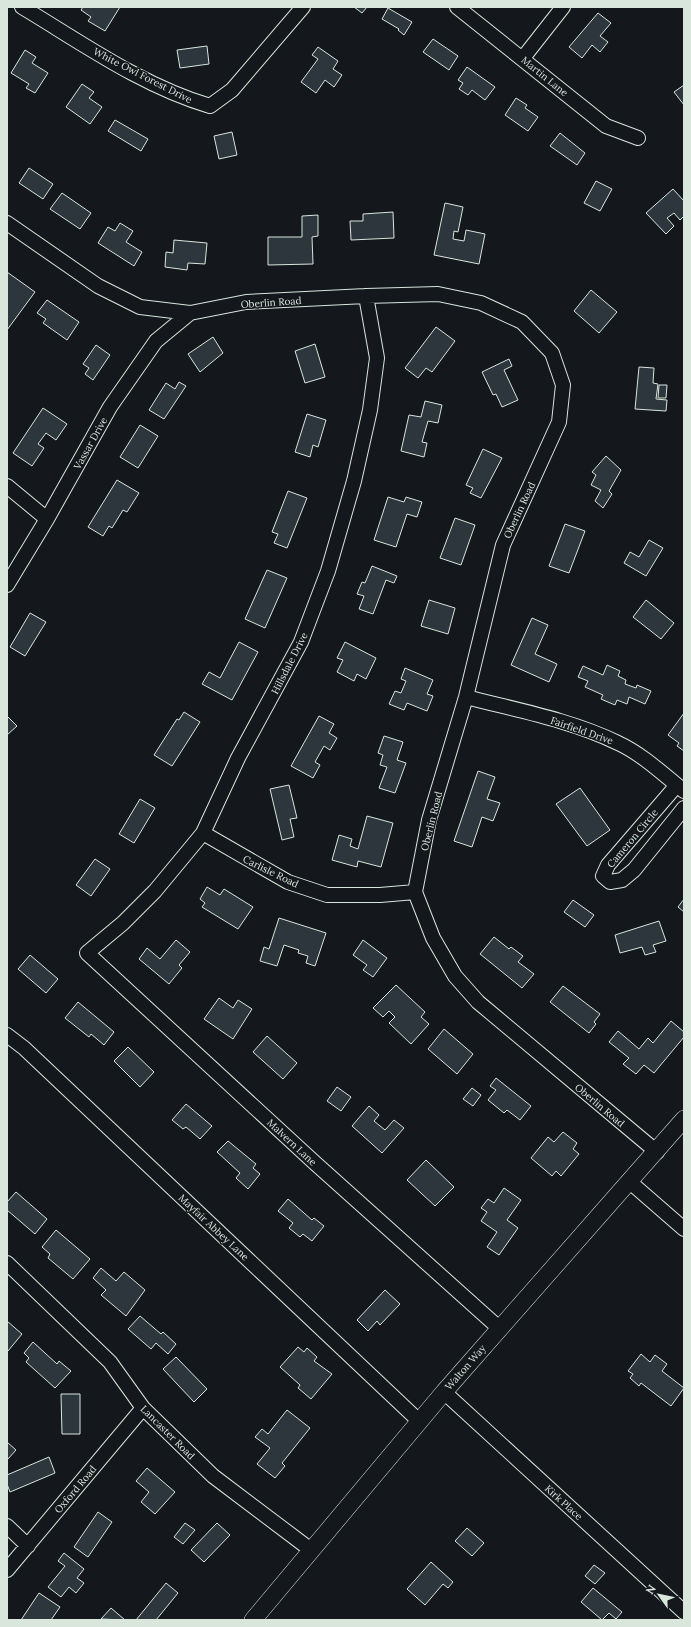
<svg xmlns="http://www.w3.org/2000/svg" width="691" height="1627" font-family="Lora,serif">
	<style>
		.building { fill: #2c363c; stroke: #d8e6dc }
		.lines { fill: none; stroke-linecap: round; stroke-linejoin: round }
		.minor-casing { stroke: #d8e6dc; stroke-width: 16 }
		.major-casing { stroke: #d8e6dc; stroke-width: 18 }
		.minor { stroke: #14181c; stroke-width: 14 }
		.major { stroke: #14181c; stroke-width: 17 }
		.labels { text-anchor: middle; stroke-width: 3; stroke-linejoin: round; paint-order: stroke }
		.street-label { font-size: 10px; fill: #d8e6dc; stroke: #14181c }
	</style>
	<rect width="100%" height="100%" fill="#14181c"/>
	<path class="building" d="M83,7H120L105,31L88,21L91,17L81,10Z
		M354,7H367L362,13Z
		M388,8L412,22L404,35L398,30L399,29L382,19Z
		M598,13L611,23L600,36L608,42L600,52L592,45L582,58L569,47Z
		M433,39L458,56L449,70L423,52Z
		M207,46L209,64L180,68L177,50Z
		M318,47L338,61L333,69L342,75L334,87L325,80L316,93L301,82L318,59L312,55Z
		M25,50L36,57L32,63L48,73L35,93L26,88L29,84L11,73Z
		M467,67L495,87L485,100L472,90L468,95L459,89L463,83L458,80Z
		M82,84L94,92L89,98L102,107L90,124L66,107Z
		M684,85V105L674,92Z
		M516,98L527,105L525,108L538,117L528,131L505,115Z
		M115,120L148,139L141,151L108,131Z
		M232,132L237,155L219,159L214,136Z
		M560,133L585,153L577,165L550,146Z
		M29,168L53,184L43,199L19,183Z
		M596,181L612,189L600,211L584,203Z
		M673,189L684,201V216L680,220L674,213L667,218L674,226L666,234L646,213Z
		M62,193L91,213L80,229L50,209Z
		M445,203L463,207L458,232L454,231L453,239L464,241L466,230L485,234L479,264L434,255Z
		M393,212L394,238L351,240L350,221H363V214Z
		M318,215V236L312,237L313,264L268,265V237H302V216Z
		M120,223L133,231L126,242L142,252L134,266L98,243L108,227L115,231Z
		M174,240L207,243L205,264L188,263L187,270L165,267L166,252L173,253Z
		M7,272L35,292L7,330Z
		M591,290L617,312L599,333L574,311Z
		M47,300L79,322L67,340L43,323L46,319L37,313Z
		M436,327L455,341L432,372L426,368L418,378L405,368Z
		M213,337L223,353L200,372L188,354Z
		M315,344L325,377L305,383L295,351Z
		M96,345L110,355L93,380L85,374L89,368L83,364Z
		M509,359L512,366L504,370L518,400L502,407L496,394L493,395L482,372Z
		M639,367L654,368L653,383L658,384L656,399L667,400L666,411L635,409Z
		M179,382L186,386L164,419L149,410L166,383L175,389Z
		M659,385H667L666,398H658Z
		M425,401L442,405L438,423L428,421L422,442L427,443L424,457L401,451L409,415L421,417Z
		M43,408L67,424L56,440L46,433L38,444L44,448L32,466L13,453Z
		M307,414L326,420L318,447L313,445L310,457L295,452Z
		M140,425L158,436L138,468L120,457Z
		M483,449L502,458L481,498L470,493L473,488L466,485Z
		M606,456L621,470L609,491L612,494L603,508L595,501L601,490L591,485L596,475L592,472Z
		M117,480L139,493L127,512L123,510L112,528L109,526L103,536L88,527Z
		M288,491L307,498L287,548L274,543L278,534L272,532Z
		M388,497L404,502L406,497L422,502L417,517L407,514L396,547L374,540Z
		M455,518L475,525L461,565L440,558Z
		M565,524L585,531L569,573L549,566Z
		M649,540L663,548L646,576L624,563L630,552L639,557Z
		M372,566L397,576L394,583L386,580L373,614L359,609L364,596L357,594L362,582L365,583Z
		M267,570L287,578L265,628L245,619Z
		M429,600L455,608L448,634L421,626Z
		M646,600L674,623L661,639L633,617Z
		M30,613L46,622L25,656L10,647Z
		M532,618L548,625L535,654L557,664L549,682L511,665Z
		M239,642L258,652L232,700L202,684L209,672L220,678Z
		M345,642L376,658L366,679L357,674L354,681L337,672L343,660L337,658Z
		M607,665L620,671L618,676L626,680L625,684L636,688L637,685L651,691L645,704L629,697L627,704L617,700L615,705L601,699L603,695L585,687L588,681L578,677L583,666L603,675Z
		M405,668L433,680L427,694L433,696L427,711L407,703L404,710L389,704L395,691L401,693L406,681L401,679Z
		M184,712L200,722L172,766L154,755L177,719L179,720Z
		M684,713V751L677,746L679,743L668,735Z
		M7,716L17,726L7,735Z
		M319,716L334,724L329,733L337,738L330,750L324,746L315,762L320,765L313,778L291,766Z
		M384,736L403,742L397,760L406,763L395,793L379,788L387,767L380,765L383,755L378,753Z
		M478,771L495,777L487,799L500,803L493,821L482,817L472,847L454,841Z
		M289,785L297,818L290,819L294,837L282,840L270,789Z
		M580,788L610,830L587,846L556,804Z
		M140,799L155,808L134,843L119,834Z
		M367,816L393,823L381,867L358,861L357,867L332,860L339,835L352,839L350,846L358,849Z
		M95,859L110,869L91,896L76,885Z
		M207,887L220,895L224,889L253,907L238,929L202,907L205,903L200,899Z
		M684,899V912L678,907Z
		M573,900L594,915L585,927L564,912Z
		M279,918L326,933L315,966L306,963L308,956L298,953L299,950L284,945L277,966L260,961L264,947L269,949Z
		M659,921L666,941L653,945L656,952L645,955L642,947L620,953L615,935Z
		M494,937L509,949L511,947L523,956L518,962L534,974L522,988L480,954Z
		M176,940L190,952L179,965L182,968L169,984L139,959L147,948L160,959Z
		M363,940L387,958L373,977L363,970L367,965L353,955Z
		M30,955L58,979L46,993L18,969Z
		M396,985L425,1012L421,1017L429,1024L411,1044L389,1023L395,1017L389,1011L383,1017L373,1008Z
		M563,986L600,1014L594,1022L596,1024L589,1033L550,1002Z
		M219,998L233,1008L238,1000L252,1009L233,1039L204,1019Z
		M78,1002L114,1032L104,1045L91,1034L89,1037L65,1018Z
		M671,1021L684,1032V1037L654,1073L644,1065L636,1074L623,1064L629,1058L609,1042L618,1031L639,1049L648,1038L653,1043Z
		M444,1029L473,1054L457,1074L428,1049Z
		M267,1036L297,1063L283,1079L253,1052Z
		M128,1047L154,1072L140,1087L114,1061Z
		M496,1078L531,1106L520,1120L507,1110L504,1113L488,1100L496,1090L490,1086Z
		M337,1087L351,1097L341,1111L327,1101Z
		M472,1088L481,1095L473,1106L463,1099Z
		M186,1104L212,1126L200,1139L186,1127L183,1129L172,1120Z
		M369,1106L379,1115L374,1121L385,1130L394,1120L404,1128L382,1153L352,1126Z
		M563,1132L577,1143L573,1149L579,1154L561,1176L556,1171L552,1176L531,1158L548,1137L554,1142Z
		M228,1141L256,1164L253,1168L260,1174L248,1189L236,1178L240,1173L217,1152Z
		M426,1160L454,1187L435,1206L407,1180Z
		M504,1188L521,1200L507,1220L518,1228L499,1255L487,1247L497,1232L481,1221L487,1212L481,1208L488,1199L494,1203Z
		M16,1192L47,1219L35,1234L7,1210V1202Z
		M288,1199L312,1220L314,1218L324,1226L312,1241L303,1234L300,1237L289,1228L293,1223L278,1211Z
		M56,1230L90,1259L73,1279L48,1258L50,1254L42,1247Z
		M101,1268L116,1281L124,1272L145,1290L126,1316L101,1295L106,1290L93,1278Z
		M385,1290L400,1304L380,1325L377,1321L368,1331L357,1320Z
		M140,1316L161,1334L163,1332L176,1344L168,1354L156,1343L151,1349L128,1329Z
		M7,1321L22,1334L8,1351L7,1350Z
		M33,1342L57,1364L59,1361L71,1371L55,1388L26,1362L29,1358L24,1353Z
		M298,1347L304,1352L307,1348L317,1357L314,1361L332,1374L311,1399L298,1388L300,1385L280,1367Z
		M641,1354L650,1362L655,1355L667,1364L662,1371L684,1388L671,1406L641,1383L639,1386L630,1378L633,1374L628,1371Z
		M176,1357L207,1389L194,1402L163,1369Z
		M61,1394H80V1434H62Z
		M287,1410L310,1428L282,1463L285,1466L275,1478L257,1464L270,1448L255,1437L262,1429L268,1434Z
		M7,1442L16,1450L7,1460Z
		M49,1457L55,1473L10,1492L7,1484V1475Z
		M147,1468L175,1492L155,1514L141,1502L149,1492L136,1481Z
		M98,1512L112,1522L88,1557L74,1547Z
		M185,1523L195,1530L183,1544L174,1537Z
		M217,1523L230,1535L204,1562L191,1550Z
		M467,1528L484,1543L472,1556L455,1541Z
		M64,1553L84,1569L77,1578L84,1583L76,1593L69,1587L61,1597L48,1587L65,1566L58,1561Z
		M431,1562L453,1582L448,1588L443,1584L425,1605L407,1589Z
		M594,1565L605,1573L595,1584L585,1576Z
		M166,1583L178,1593L156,1620H136Z
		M593,1588L622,1612L616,1619L609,1613L602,1620L581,1602Z
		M39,1593L60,1607L51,1620H21Z
		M111,1608L125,1620L101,1619Z"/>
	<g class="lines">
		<defs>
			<path id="minor" d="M22,7C82,43 142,86 210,106L232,90L303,7
				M457,7L606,126L638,138
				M523,58L563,7
				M7,223L98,286L140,307L190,313L246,302L366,296L438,294L481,303L522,322L552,353L563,385L559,422L503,545L466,697L429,820L415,892L433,938L455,976L478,1002L657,1152
				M366,296L377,358L370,410L354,481L328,571L301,642L238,758L203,833L155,891L123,923L87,953L315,1163L499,1328
				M7,486L47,519
				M7,585L47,519L110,407L156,341L190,313
				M466,697C516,710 571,720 618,743C642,754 663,774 684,791
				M677,785L608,865L603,876L610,882L622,880L634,870L684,808
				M203,833L288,882L327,895H380L415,892
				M7,1035L24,1048L419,1421
				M630,1182L684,1229
				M7,1263L110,1362L143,1408L213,1476L311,1550
				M444,1392L684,1612
				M7,1526L28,1546
				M7,1570L143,1408"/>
			<path id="major" d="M253,1620L444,1392L684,1119"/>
		</defs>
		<use href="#minor" class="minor-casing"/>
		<use href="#major" class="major-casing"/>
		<use href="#minor" class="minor"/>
		<use href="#major" class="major"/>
	</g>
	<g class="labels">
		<g class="street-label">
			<text transform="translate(143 75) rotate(27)" y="4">White Owl Forest Drive</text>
			<text transform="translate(545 76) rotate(39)" y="4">Martin Lane</text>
			<text transform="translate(271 302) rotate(-4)" y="4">Oberlin Road</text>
			<text transform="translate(90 443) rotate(-61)" y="4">Vassar Drive</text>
			<text transform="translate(519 510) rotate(-65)" y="4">Oberlin Road</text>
			<text transform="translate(289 663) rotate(-63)" y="4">Hillsdale Drive</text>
			<text transform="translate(582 730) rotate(19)" y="4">Fairfield Drive</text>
			<text transform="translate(431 821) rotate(-76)" y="4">Oberlin Road</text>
			<text transform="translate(632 838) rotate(-50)" y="4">Cameron Circle</text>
			<text transform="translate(271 871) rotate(26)" y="4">Carlisle Road</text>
			<text transform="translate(600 1105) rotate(40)" y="4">Oberlin Road</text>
			<text transform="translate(292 1142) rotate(43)" y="4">Malvern Lane</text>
			<text transform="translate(214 1227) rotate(43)" y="4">Mayfair Abbey Lane</text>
			<text transform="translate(465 1367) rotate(-49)" y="4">Walton Way</text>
			<text transform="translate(168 1432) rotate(45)" y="4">Lancaster Road</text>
			<text transform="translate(75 1489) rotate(-50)" y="4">Oxford Road</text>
			<text transform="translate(564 1502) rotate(42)" y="4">Kirk Place</text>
		</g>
	</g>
	<rect width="691" height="1627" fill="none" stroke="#d8e6dc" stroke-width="16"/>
	<g transform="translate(659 1595) rotate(303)" stroke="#14181c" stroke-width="3" paint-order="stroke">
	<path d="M0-3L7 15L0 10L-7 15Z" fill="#d8e6dc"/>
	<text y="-6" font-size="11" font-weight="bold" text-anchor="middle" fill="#d8e6dc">N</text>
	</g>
</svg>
